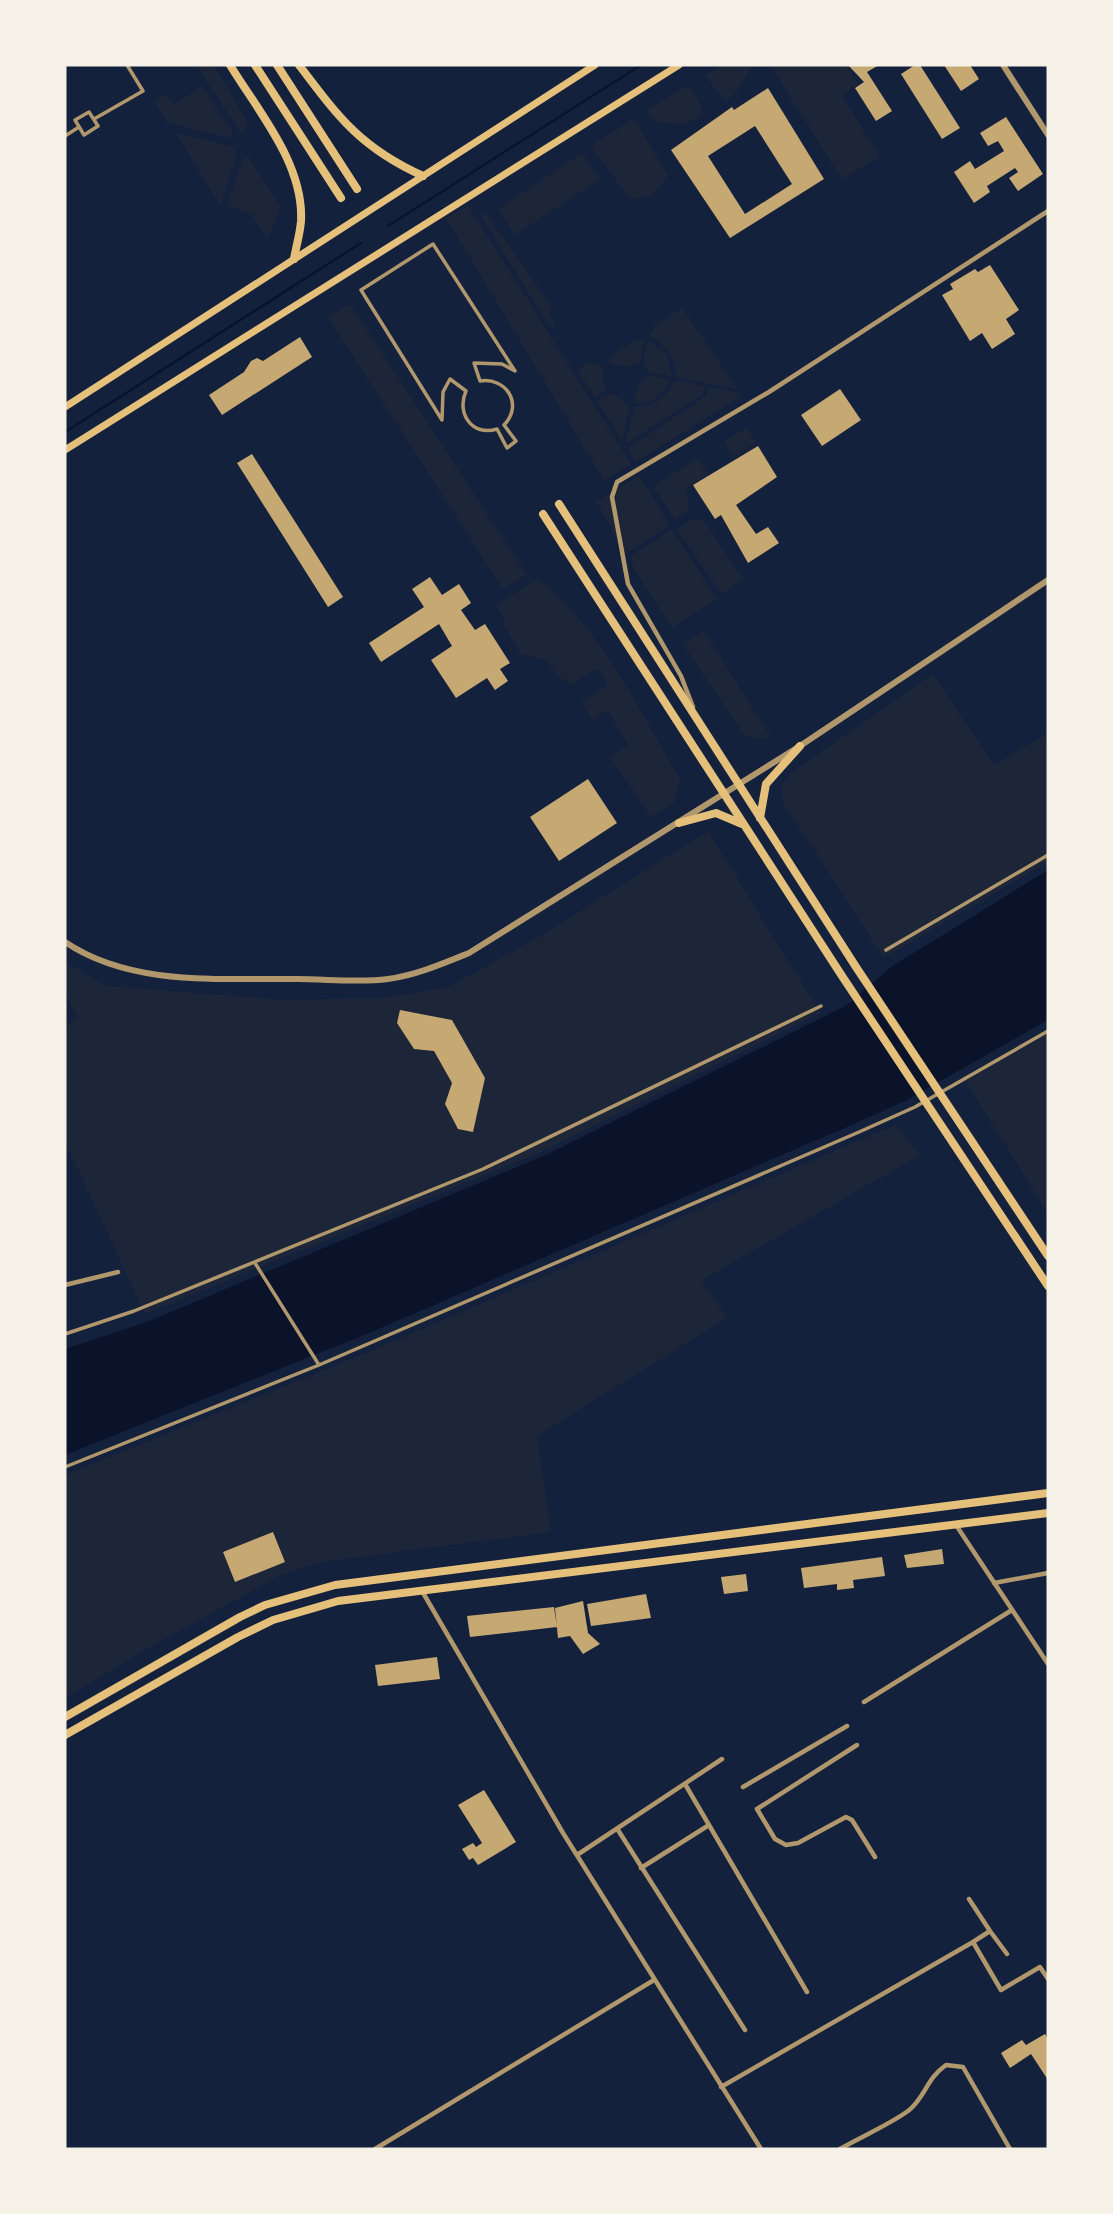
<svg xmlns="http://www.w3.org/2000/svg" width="1113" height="2214" font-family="'Times New Roman',serif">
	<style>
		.green { fill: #1d2539 }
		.water { fill: #0b132b }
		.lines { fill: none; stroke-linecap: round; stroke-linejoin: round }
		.stream { stroke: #0b132b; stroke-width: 2.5 }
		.building { fill: #c6a872; fill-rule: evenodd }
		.pedestrian { stroke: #b1986c; stroke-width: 3.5 }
		.minor { stroke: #b1986c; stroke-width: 4.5 }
		.tertiary { stroke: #b1986c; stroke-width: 6 }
		.secondary { stroke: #e5c07b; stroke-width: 7 }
		.primary { stroke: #e5c07b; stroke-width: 8 }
	</style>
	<rect width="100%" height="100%" fill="#14213d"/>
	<path class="green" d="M196,65H214L246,120L247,128L241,133Z
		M722,65H752L737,91L726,102L705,76Z
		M770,65H846L858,84L842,95L880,157L842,179Z
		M689,85L701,106V117L683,124L654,122L647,110Z
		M202,86L233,133L229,138L167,122L154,101L165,94L173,105Z
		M634,118L668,176L652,196L630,199L591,146Z
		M176,133L232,146L237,154L220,206Z
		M582,153L600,179L515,235L498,209Z
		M248,157L281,207L267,240L252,215L227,205L243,158Z
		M468,205L631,464L604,481L446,218Z
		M486,213L553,309L548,312L555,324L550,327L481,216Z
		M350,304L527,575L503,589L328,317Z
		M682,308L737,389L676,377C675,357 667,345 649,336L655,326Z
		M637,340L644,341L640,362L628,367L608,363L616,352Z
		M648,341L667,354L672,376L649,372L643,362Z
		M587,363L603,366L602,377L607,389L595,397L577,370Z
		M649,375L671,380C663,396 652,404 634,403L639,383Z
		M675,380L705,386L703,394L625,444L634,407C654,406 666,398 675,380Z
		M709,387L740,393L739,397L636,462L627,449L706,396Z
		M611,393L630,406L622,441L597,401Z
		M747,427L756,442L734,457L724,441Z
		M698,458L708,474L687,488L688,510L675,519L653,486Z
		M639,476L670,525L626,554L596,502Z
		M693,518L704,521L743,579L721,594L677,529Z
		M672,529L717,599L672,628L632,565V555Z
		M538,579C602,628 639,711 680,779L674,803L651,817L610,757L628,745L608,710L592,720L582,703L608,685L598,668L571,685L556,674L548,661L521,654L502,622L505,620L496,605Z
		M704,631L770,736L765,739L745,736L683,644Z
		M933,674L994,765L1048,733V862L884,958L783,802L782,785L791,773Z
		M708,831L820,1013L541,1152L145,1314L65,1141V1026L78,1018L65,994V962L106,986L283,1000L381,998L449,987L539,937Z
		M1048,1034V1214L965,1080Z
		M895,1125L920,1155L702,1280L727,1318L537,1436L551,1532L321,1562L283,1574L148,1648L65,1698V1475L364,1354Z"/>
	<path class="water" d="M1048,870V1020L905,1101L856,1123L369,1333L65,1455V1349L147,1322L548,1154L847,1005L891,967Z"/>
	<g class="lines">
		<path class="stream" d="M388,226L641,65
			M65,432L361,243"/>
	</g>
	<path class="building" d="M848,65H879L867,72L892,111L876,121L855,88L864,82Z
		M915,65H920L960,128L942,139L901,74Z
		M944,65H970L979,79L961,91Z
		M768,88L824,179L730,238L671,150L732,107L734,110ZM755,126L792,184L745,214L708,156Z
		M1006,117L1043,174L1018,191L1009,178L1018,172L1015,168L987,186L990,192L974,203L954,172L970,161L975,169L1004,151L998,141L988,146L980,133Z
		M990,265L1019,310L1006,319L1015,334L992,349L982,333L970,341L942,295L953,289L950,284L975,269L978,272Z
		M300,337L312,357L222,415L209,395L244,372L251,361L257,358L263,361Z
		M840,389L861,420L822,446L801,415Z
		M758,446L777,477L736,505L756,534L768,527L779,543L748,563L721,515L715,519L693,485Z
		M252,454L343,597L328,607L237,463Z
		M430,577L442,595L459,584L471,603L461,610L475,630L485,624L510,663L500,669L508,681L495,690L487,678L456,698L431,660L452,646L439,624L381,662L369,643L424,607L412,589Z
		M588,779L617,823L559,861L530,817Z
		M400,1010L452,1020L485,1078L473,1132L458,1129L445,1104L452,1083L434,1051L414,1049L397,1023Z
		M273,1532L285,1562L235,1582L223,1552Z
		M942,1549L944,1564L907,1568L904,1555Z
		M882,1557L885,1576L853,1580L854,1588L837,1590V1584L804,1588L801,1568Z
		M746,1574L748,1591L724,1594L721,1577Z
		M646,1594L651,1618L591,1626L587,1604Z
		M583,1601L588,1633L600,1644L583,1654L570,1636L558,1638L555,1608Z
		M554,1607L557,1627L470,1637L467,1616Z
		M437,1657L440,1679L378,1686L375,1665Z
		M484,1790L516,1842L478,1865L473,1858L469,1860L462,1849L473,1843L476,1847L482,1843L458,1805Z
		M1045,2034L1048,2039V2080L1031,2054L1010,2068L1001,2053L1022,2040L1026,2045Z"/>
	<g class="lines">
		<path class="pedestrian" d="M89,112L98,126L84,135L75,120Z
			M94,119L143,91L127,65
			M65,136L79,127
			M433,244L515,371L502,364L474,363L480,381C506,377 524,404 504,425L516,441L507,448L497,429C472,437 456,413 466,391L450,379L443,392L442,420L361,290Z
			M886,950L1048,855
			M255,1263L319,1365
			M65,1334L134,1311L483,1169L821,1006
			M65,1467L319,1365L859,1132L915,1107L1048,1031"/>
		<path class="minor" d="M693,707L681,676L628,584L612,497L617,482L769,392L1048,211
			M65,1285L118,1272
			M956,1525L1048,1664
			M994,1583L1048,1573
			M422,1591L563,1833L761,2149
			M864,1702L1012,1610
			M857,1745L757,1809L775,1839L786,1845L798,1843L846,1817L852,1820L875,1857
			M685,1784L709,1825
			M743,1787L847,1726
			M618,1830L745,2030
			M577,1855L722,1759
			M641,1868L709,1825L807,1992
			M969,1899L990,1931L973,1942
			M990,1931L1007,1954
			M721,2087L973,1942L1001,1990L1040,1967L1048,1979
			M375,2149L654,1980
			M840,2149C862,2136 887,2126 908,2111C925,2098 926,2079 946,2065L963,2067L1010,2149"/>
		<path class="tertiary" d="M1003,65L1048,135
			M65,942C132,987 220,978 297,979C327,979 359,983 388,979C416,975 442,964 469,953L800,746L1048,580"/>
		<path class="secondary" d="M65,407L595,65
			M65,450L679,65"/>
		<path class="primary" d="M230,65C258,111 304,164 301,221C300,234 296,247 294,259
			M255,65L341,198
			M277,65L357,189
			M299,65C339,118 361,148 423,176
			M559,504L856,967L1048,1256
			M543,514L842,976L1048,1286
			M760,818L766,784L800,746
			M679,823L716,813L742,824
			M65,1717L240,1617L265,1605L335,1585L1048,1493
			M65,1735L238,1637L273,1620L338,1601L1048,1513"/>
	</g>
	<rect width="1113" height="2214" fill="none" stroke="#f6f1e7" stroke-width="133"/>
</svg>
